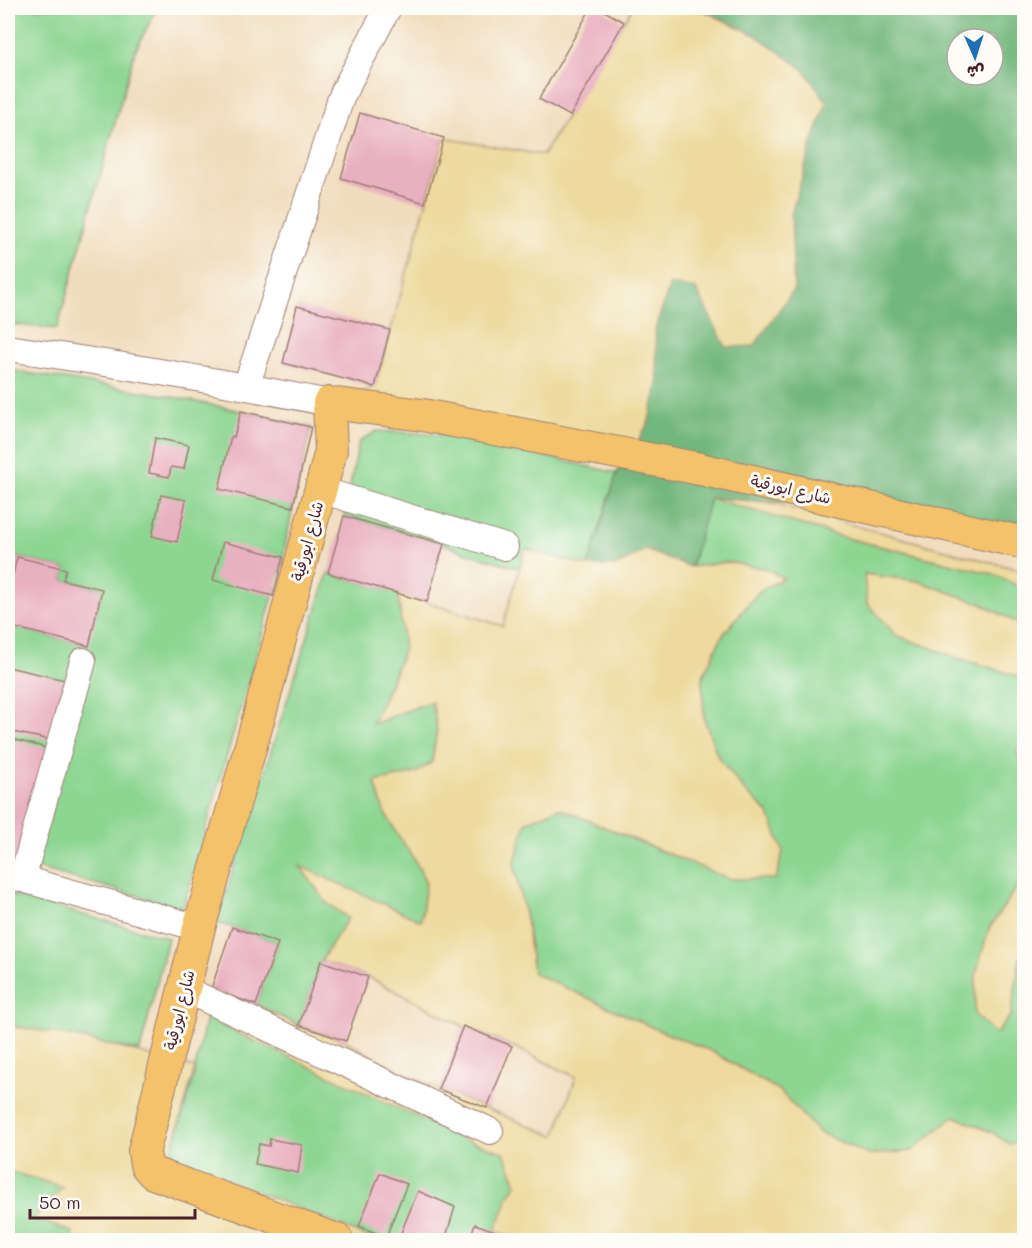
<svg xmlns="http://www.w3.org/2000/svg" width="1032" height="1248" font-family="Mali,'Playpen Sans Arabic',sans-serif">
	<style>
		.green { fill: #8dd692; stroke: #6c7a5e; stroke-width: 1.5 }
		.forest { fill: #72b77c; stroke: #5e6b54; stroke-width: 1.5; fill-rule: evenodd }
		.sand { fill: #eeda9e; stroke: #9c7c64; stroke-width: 1.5 }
		.building { fill: #e9b0c1 }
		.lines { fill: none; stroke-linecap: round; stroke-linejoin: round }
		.minor-casing { stroke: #9e7e74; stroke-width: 28 }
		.major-casing { stroke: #9e7e74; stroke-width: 34 }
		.minor { stroke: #fff; stroke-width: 26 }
		.major { stroke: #f3c26a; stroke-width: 32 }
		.labels { text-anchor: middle; stroke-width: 6; stroke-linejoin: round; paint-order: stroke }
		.street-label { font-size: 16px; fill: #4a1f2b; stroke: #fdfcf7 }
	</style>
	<rect width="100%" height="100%" fill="#fdfcf7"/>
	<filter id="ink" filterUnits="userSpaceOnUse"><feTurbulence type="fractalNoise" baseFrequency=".0167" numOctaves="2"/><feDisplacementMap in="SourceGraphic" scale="12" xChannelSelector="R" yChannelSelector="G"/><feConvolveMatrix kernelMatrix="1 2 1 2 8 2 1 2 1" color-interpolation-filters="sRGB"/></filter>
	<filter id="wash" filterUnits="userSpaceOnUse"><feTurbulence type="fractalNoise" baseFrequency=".008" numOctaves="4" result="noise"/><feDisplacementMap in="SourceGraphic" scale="24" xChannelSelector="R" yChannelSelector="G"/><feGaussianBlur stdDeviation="1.35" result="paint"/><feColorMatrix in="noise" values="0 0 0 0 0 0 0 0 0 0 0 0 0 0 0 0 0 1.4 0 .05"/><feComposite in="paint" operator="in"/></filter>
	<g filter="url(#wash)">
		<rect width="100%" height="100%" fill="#f1ddbd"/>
		<path class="green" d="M8,8H157L135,51L57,329L8,324Z
			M8,370L158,394L241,411L311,427L293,507L283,557L273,596L183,908L8,860V626L78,643L102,589L63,580L66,569L17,557L8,598Z
			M377,431L449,435L617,473L588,566L526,549L519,568L464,552L444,544L344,516L359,442Z
			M710,498L843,537L994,574L1024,589V627L984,605L918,581L864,574L896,635L958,658L1015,675L1024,681V747L1016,750L1024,771V876L989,929L975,1014L996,1034L1011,1015L1020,958L1024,950V1139L1009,1144L991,1132L954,1116L912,1151L869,1155L818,1132L780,1091L711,1051L658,1030L533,973L526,919L514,865L526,822L560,808L663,852L769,814L745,791L718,757L704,719L702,678L722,636L759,591L783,578L766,569L728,562L691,567Z
			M328,573L398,593L404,649L373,724L432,701L437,729L432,762L416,773L375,782L383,809L398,835L415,860L426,883L421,921L301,867L326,902L348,918L321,961L299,1025L256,1005L278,943L232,927L216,923Z
			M8,894L168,938L140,1051L30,1029L8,1026Z
			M206,1018L469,1141L504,1152L517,1184L510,1194L515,1240H375L170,1156L190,1091Z
			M8,1171L63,1187L73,1232L71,1240H8Z"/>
		<path class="forest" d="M698,8H1024V542L836,500L768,502L710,498L691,567L645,550L617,566H588L617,473L648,424L658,383L655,329L670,284L696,289H794L791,214L812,143L826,102L755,35ZM957,39H993V75H957Z"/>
		<path class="sand" d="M632,8H698L755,35L804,70L827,102L812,143L791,214L794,289L754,346L726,347L696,289L670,284L655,329L658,383L648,424L629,455L329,403L375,387L444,138L543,155Z
			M710,498L768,502L1024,571V589L994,574L843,537Z
			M525,549L588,566H617L645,550L691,567L728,562L766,569L784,578L759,591L722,636L702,678L704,719L718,757L745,791L769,814L783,851L776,879H729L559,808L526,822L514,865L526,919L533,973L658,1030L711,1051L780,1091L818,1132L869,1155L912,1151L954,1116L991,1132L1009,1144L1024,1139V1240H515V1238L495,1231L510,1194L517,1184L504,1152L469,1141L206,1018L211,989L256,1005L299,1026L346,1041L393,1068L438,1089L555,1136L576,1077L512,1046L463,1026L368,977L321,961L348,918L326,902L300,866L421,921L426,883L415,860L398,835L383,809L375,782L416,773L432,762L437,729L432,701L372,724L392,680L404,649L398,593L503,626Z
			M864,574L918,581L984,605L1024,627V681L1015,675L958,658L896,635L867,603Z
			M1024,876V950L1020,958L1011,1015L996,1034L975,1015L976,974L989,929Z
			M8,1026C71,1033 133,1051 195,1068L170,1156L375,1240H71L73,1232L33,1219L63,1187L8,1171Z"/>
		<g id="blocks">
			<path class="building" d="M591,8H599L624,22L570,116L539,99Z
				M360,113L444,138L425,203L341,178Z
				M297,306L390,330L375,387L283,363Z
				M241,411L311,427L293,507L219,489L231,436L234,437Z
				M155,438L189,445L184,469L171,467L169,477L149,473Z
				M161,495L186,500L177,542L152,536Z
				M344,516L444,544L427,602L328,573Z
				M223,542L283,557L273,596L213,580Z
				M17,557L66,569L63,580L102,589L89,646L8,626V598Z
				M8,667L65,680L51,740L8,731Z
				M8,738L47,748L17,862L8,859Z
				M232,927L278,943L256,1005L211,989Z
				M321,961L368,977L346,1041L299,1025Z
				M463,1026L512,1046L487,1108L438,1089Z
				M270,1139L302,1145L298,1173L255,1164L259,1144L269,1146Z
				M380,1173L407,1184L386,1237L359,1226Z
				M418,1191L455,1207L445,1240H398Z
				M475,1224L515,1238V1240H469Z"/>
		</g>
	</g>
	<g filter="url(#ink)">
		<use href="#blocks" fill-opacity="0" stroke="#9e7e74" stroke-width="1.5"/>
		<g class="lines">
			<defs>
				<path id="minor" d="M8,348C115,364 222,381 329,403
					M246,387L340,101L345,89L388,8
					M321,490L505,547
					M8,875L199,928
					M22,879L83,661
					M184,989L490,1131"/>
				<path id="major" d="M337,1240L153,1173L146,1165L144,1151L199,928L259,717L331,451L329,403L423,415L700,469L1024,543"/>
			</defs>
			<use href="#minor" class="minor-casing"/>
			<use href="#major" class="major-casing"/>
			<use href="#minor" class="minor"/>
			<use href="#major" class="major"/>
		</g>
	</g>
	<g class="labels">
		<g class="street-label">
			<text transform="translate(791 489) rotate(13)" y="6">شارع ابورقية</text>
			<text transform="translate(307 541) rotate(-75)" y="6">شارع ابورقية</text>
			<text transform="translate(179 1010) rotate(-76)" y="6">شارع ابورقية</text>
		</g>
	</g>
	<rect width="1032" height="1248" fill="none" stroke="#fdfcf7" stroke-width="30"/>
	<g transform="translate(975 57) rotate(177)"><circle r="28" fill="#fdfcf7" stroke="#b5a4a5" stroke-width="1.5"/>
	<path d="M0-4.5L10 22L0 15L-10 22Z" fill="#1f6fb2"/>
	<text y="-9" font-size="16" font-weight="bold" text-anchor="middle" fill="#4a1f2b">ش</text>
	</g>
	<path d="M30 1209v9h165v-9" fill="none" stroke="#4a1f2b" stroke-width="3"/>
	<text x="39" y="1209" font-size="18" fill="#4a1f2b" stroke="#fdfcf7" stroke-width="4.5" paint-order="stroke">50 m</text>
</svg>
